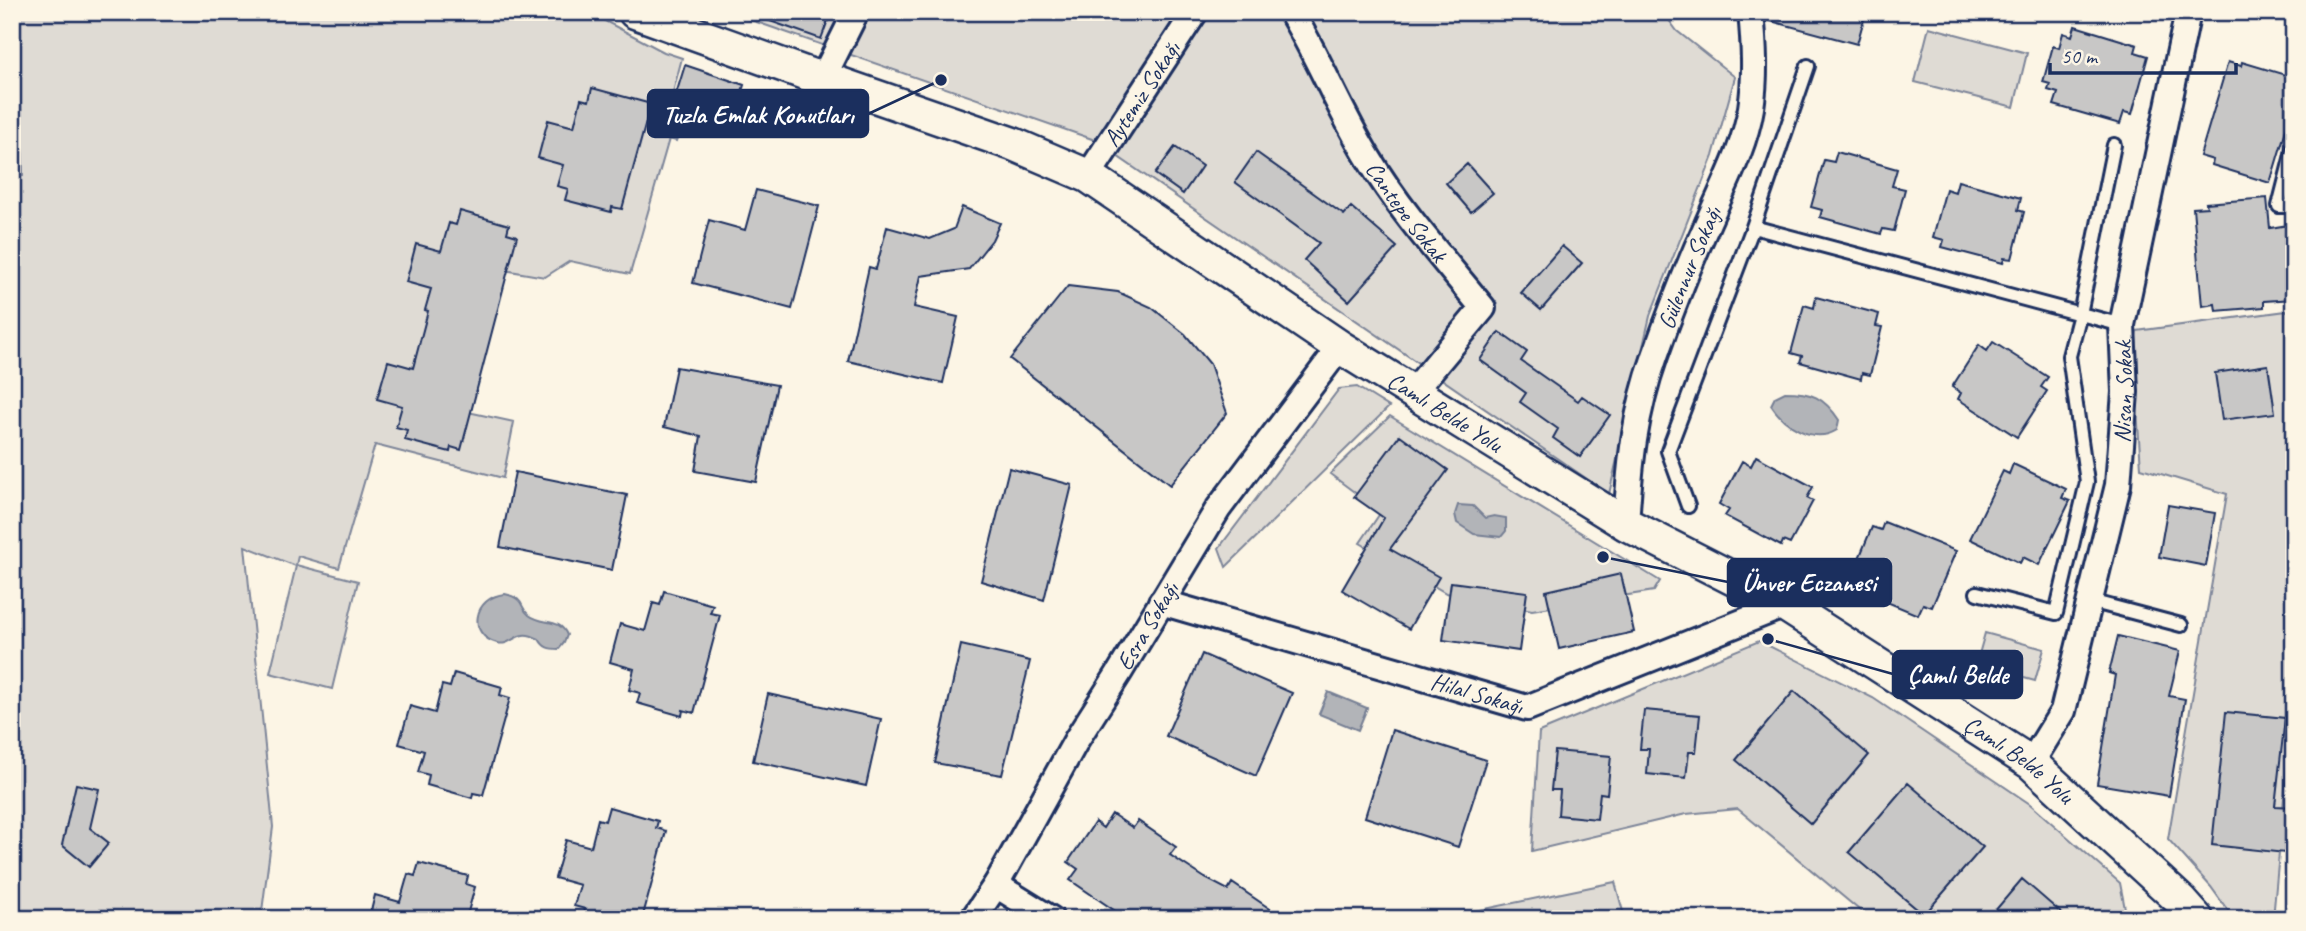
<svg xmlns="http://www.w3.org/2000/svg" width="2306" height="931" font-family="Caveat,sans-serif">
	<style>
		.green { fill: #dfdbd4; stroke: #7d8599; stroke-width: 2 }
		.water { fill: #b2b4b8; stroke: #767f94; stroke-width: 2 }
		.building { fill: #c8c7c6; stroke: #1b2f5e; stroke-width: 2 }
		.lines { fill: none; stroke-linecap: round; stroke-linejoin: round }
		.service-casing { stroke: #1b2f5e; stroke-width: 18 }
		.minor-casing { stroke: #1b2f5e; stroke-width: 30 }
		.tertiary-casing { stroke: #1b2f5e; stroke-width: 37 }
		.service { stroke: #fcf5e5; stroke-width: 12 }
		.minor { stroke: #fcf5e5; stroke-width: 24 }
		.tertiary { stroke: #fcf5e5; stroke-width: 32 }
		.labels { text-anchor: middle; stroke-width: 7; stroke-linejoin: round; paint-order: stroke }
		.street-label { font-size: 24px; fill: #1b2f5e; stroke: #fcf5e5 }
		.leader { fill: none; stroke: #1b2f5e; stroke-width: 2.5 }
		.callout-dot { fill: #1b2f5e; stroke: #fcf5e5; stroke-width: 2.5 }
		.callout { fill: #1b2f5e; stroke: #1b2f5e; stroke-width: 2.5 }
		.callout-label { font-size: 26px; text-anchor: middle; font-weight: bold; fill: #fff }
	</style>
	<rect width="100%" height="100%" fill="#fcf5e5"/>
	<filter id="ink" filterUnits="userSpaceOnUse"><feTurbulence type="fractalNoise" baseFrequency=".0143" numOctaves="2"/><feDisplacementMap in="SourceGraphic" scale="14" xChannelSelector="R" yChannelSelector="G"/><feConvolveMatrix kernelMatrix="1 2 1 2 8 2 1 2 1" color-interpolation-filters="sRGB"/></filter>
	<g filter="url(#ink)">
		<path class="green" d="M12,12H588L664,52L682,58L668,111L716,127L713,134L682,125L676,141L669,139L630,274L570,261L545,277L504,270L468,412L514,422L503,478L375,445L339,568L298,556L296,565L358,581L332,689L270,673L296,566L245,546L273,827L261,919H12V176H23L21,106L12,107Z
			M728,12H1663L1677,31L1735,77L1713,156L1650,316L1609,494L1092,139Z
			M1929,27L2027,53L2014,107L1915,82Z
			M2294,310V688L2273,919H2234L2211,887L2168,839L2227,494L2141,468L2133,350L2137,331Z
			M1357,387L1389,407L1226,567L1219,548L1339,389Z
			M1390,416L1660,581L1654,591L1532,610L1446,593L1360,543L1381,512L1330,474Z
			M1985,633L2044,649L2035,681L1976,665Z
			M1759,641L1873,698L2030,804L2120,883L2127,919H1870L1738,809L1686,814L1532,851L1539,732Z
			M1615,882L1625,919H1437Z"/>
		<path class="water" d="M1785,392C1811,392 1824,397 1839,420L1837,430C1813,445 1784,425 1771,405L1775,397Z
			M1458,505L1473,506L1485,518L1494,516L1506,518V531L1501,537L1474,534L1457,523L1455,514Z
			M505,594C526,599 519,607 529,615C543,626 559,617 567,635L564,643L559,649C549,649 544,648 539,639C535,637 527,634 523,635C513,637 508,646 497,643C467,635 473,597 505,594Z
			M1328,692L1367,708L1358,730L1319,714Z"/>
		<path class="building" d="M753,12H831L821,39L753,15Z
			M1766,12H1866L1857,44L1767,20Z
			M2075,26L2137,45L2135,52L2148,56L2132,114L2124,112L2120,124L2054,105L2058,93L2048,90L2050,84L2043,82L2053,46L2059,48L2063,33L2072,36Z
			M2228,62L2241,66L2242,62L2289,76L2287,80L2294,82V103L2270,183L2212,165L2213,160L2200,156Z
			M685,65L744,85L733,122L673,104Z
			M592,88L651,104L622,209L612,207L611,212L565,200L568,189L557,186L563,165L538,158L548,120L574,127L581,99L589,101Z
			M1175,147L1202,166L1183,194L1155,174Z
			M1256,152L1344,215L1351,207L1397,247L1349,301L1304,260L1319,243L1235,182Z
			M1837,152L1897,169L1892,186L1905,189L1894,231L1883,229L1881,234L1820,217L1822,210L1811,207L1824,160L1834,162Z
			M1467,164L1493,193L1471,212L1446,183Z
			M1958,181L2021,198L2018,210L2024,212L2012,259L2004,258L2003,263L1942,247L1944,240L1933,237L1946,189L1955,192Z
			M756,190L819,206L792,309L693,283L709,220L745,230Z
			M2267,198L2270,228L2294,224V299L2264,301V307L2216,311L2215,304L2202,306L2193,208L2207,207L2206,203Z
			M962,207L1000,223L992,240L969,269L921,276L914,307L958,317L943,383L848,361L869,267L876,269L887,227L930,239L954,229Z
			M460,211L509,225L507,233L517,236L461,450L451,447L450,452L405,440L407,430L396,427L402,406L377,399L388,361L413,368L428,311L425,310L431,289L406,282L416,244L441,251L449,223L456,225Z
			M1562,246L1582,263L1541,310L1521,293Z
			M1068,286L1118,292L1151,307L1185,334L1210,364L1227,413L1170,485L1010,359Z
			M1816,297L1879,314L1876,326L1882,327L1870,375L1862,373L1861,379L1800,362L1802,356L1791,353L1804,305L1814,308Z
			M1499,332L1527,352L1521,361L1578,401L1582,396L1610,415L1580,457L1553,438L1558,429L1520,402L1526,393L1480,360Z
			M1993,342L2048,377L2041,387L2047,391L2017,437L1958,399L1961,393L1952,387L1979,345L1987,351Z
			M2268,365L2275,413L2222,420L2215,373Z
			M676,367L777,385L756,482L695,471L701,436L664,427Z
			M1400,435L1448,470L1390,549L1439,577L1409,629L1342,590L1384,518L1354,497Z
			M1756,456L1813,487L1807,498L1813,501L1790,544L1783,541L1781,546L1725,516L1729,510L1719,504L1742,461L1751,466Z
			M2013,464L2066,489L2062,498L2070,501L2039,565L2023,557L2020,563L1970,539L2003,471L2009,474Z
			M1009,468L1072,485L1044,600L981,581Z
			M515,472L627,495L612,570L500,547Z
			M2168,505L2215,513L2206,566L2159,557Z
			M1884,522L1956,551L1932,607L1923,604L1918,615L1858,590L1860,584L1850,580L1872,527L1881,530Z
			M1621,574L1634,632L1559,649L1546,591Z
			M1451,582L1527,592L1519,651L1443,640Z
			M664,591L713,605L710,613L720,615L694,713L683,710L682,716L637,703L640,693L629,690L634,669L610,662L620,624L645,631L653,603L660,605Z
			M2118,636L2180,651L2169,696L2185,699L2169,796L2097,784L2115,675L2109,673Z
			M961,645L1030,661L1002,775L935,763Z
			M1202,654L1292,693L1256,776L1166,736Z
			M454,673L502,687L500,695L510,698L483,795L473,793L472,798L427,785L429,775L418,772L424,751L399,744L410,706L435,713L442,685L450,687Z
			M1794,691L1869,755L1811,824L1736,760Z
			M768,694L881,719L866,786L753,761Z
			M1644,710L1700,715L1696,752H1689L1686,778L1647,774L1649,749H1640Z
			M2226,712L2285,718L2275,806L2294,807V854L2212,845Z
			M1392,730L1486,760L1458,847L1365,817Z
			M1555,751L1611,756L1607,794L1600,793L1597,819L1558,815L1560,790H1551Z
			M1908,783L1983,847L1924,915L1849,852Z
			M76,784L99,789L90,828L109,843L89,867L62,845Z
			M609,807L658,821L656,828L666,831L642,919H583L585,909L574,906L580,885L555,878L566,840L591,847L598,819L605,821Z
			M1112,814L1133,828L1138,821L1176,847L1170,855L1205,878L1228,890L1232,883L1285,919H1127L1070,880L1078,869L1068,862L1095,822L1103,828Z
			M419,863L468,876L466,884L475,887L466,919H369L375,895L400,902L408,874L415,876Z
			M2022,879L2068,919H1988Z"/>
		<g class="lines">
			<defs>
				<path id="service" d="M2294,147L2279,206H2294
					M1753,227L2122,325
					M1688,506L1668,451L1753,227L1808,66
					M1977,593L2056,613L2087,482L2069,356L2080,314L2114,145
					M2090,601L2181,625"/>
				<g id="minor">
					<path id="s1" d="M1291,12C1320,60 1340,112 1369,159C1400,211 1444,260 1483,308L1413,392"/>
					<path d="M823,78L856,12"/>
					<path id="s2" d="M1088,176L1195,12"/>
					<path id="s3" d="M1626,524C1630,463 1634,415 1655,356C1670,313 1687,269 1706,227C1722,189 1744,150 1751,108C1756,76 1754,44 1751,12"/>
					<path id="s4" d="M1161,602L1527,708L1785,605"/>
					<path id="s5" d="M2031,763L2063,711L2118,485L2125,392L2122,325L2188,12"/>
					<path d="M996,885L1051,919"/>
					<path id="s6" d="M973,919L996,885L1077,739L1119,673L1218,509L1340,347"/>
				</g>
				<g id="tertiary">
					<path id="s7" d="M635,12L810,75L823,78L1013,144L1088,176L1340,347L1626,524L1785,605L2031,763L2181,901L2197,919"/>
				</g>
			</defs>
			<use href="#service" class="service-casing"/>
			<use href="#minor" class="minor-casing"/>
			<use href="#tertiary" class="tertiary-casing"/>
			<use href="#service" class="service"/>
			<use href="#minor" class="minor"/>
			<use href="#tertiary" class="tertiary"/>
		</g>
	</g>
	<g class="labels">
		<g class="street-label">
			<text dy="8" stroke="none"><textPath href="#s2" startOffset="98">Aytemiz Sokağı</textPath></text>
			<text dy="8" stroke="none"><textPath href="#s1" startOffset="231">Cantepe Sokak</textPath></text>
			<text dy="8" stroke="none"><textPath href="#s3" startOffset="266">Gülennur Sokağı</textPath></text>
			<text dy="8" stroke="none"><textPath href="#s5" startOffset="387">Nisan Sokak</textPath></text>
			<text dy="8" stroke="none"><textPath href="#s7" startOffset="910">Çamlı Belde Yolu</textPath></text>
			<text dy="8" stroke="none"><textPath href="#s6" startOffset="341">Esra Sokağı</textPath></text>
			<text dy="8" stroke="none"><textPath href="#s4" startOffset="329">Hilal Sokağı</textPath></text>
			<text dy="8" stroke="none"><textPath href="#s7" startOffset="1582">Çamlı Belde Yolu</textPath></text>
		</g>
	</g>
	<path class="leader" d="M941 80L868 114M1603 557L1728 582M1768 639L1893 674"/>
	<g class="callout-dot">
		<circle cx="941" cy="80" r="7"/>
		<circle cx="1603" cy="557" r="7"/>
		<circle cx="1768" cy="639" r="7"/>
	</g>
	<g class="callout">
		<rect x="648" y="90" width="220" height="47" rx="7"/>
		<rect x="1728" y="559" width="163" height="47" rx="7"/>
		<rect x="1893" y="651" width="129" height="47" rx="7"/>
	</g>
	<g class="callout-label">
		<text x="758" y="123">Tuzla Emlak Konutları</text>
		<text x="1809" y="591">Ünver Eczanesi</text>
		<text x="1958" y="683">Çamlı Belde</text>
	</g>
	<rect width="2306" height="931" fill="none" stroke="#fcf5e5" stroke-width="42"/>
	<rect x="21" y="21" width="2264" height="889" fill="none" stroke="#1b2f5e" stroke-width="2.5" filter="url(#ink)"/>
	<path d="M2050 63v10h186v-10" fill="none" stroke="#1b2f5e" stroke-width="3.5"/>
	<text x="2061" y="63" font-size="21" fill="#1b2f5e" stroke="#fcf5e5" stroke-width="5" paint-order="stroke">50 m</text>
</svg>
